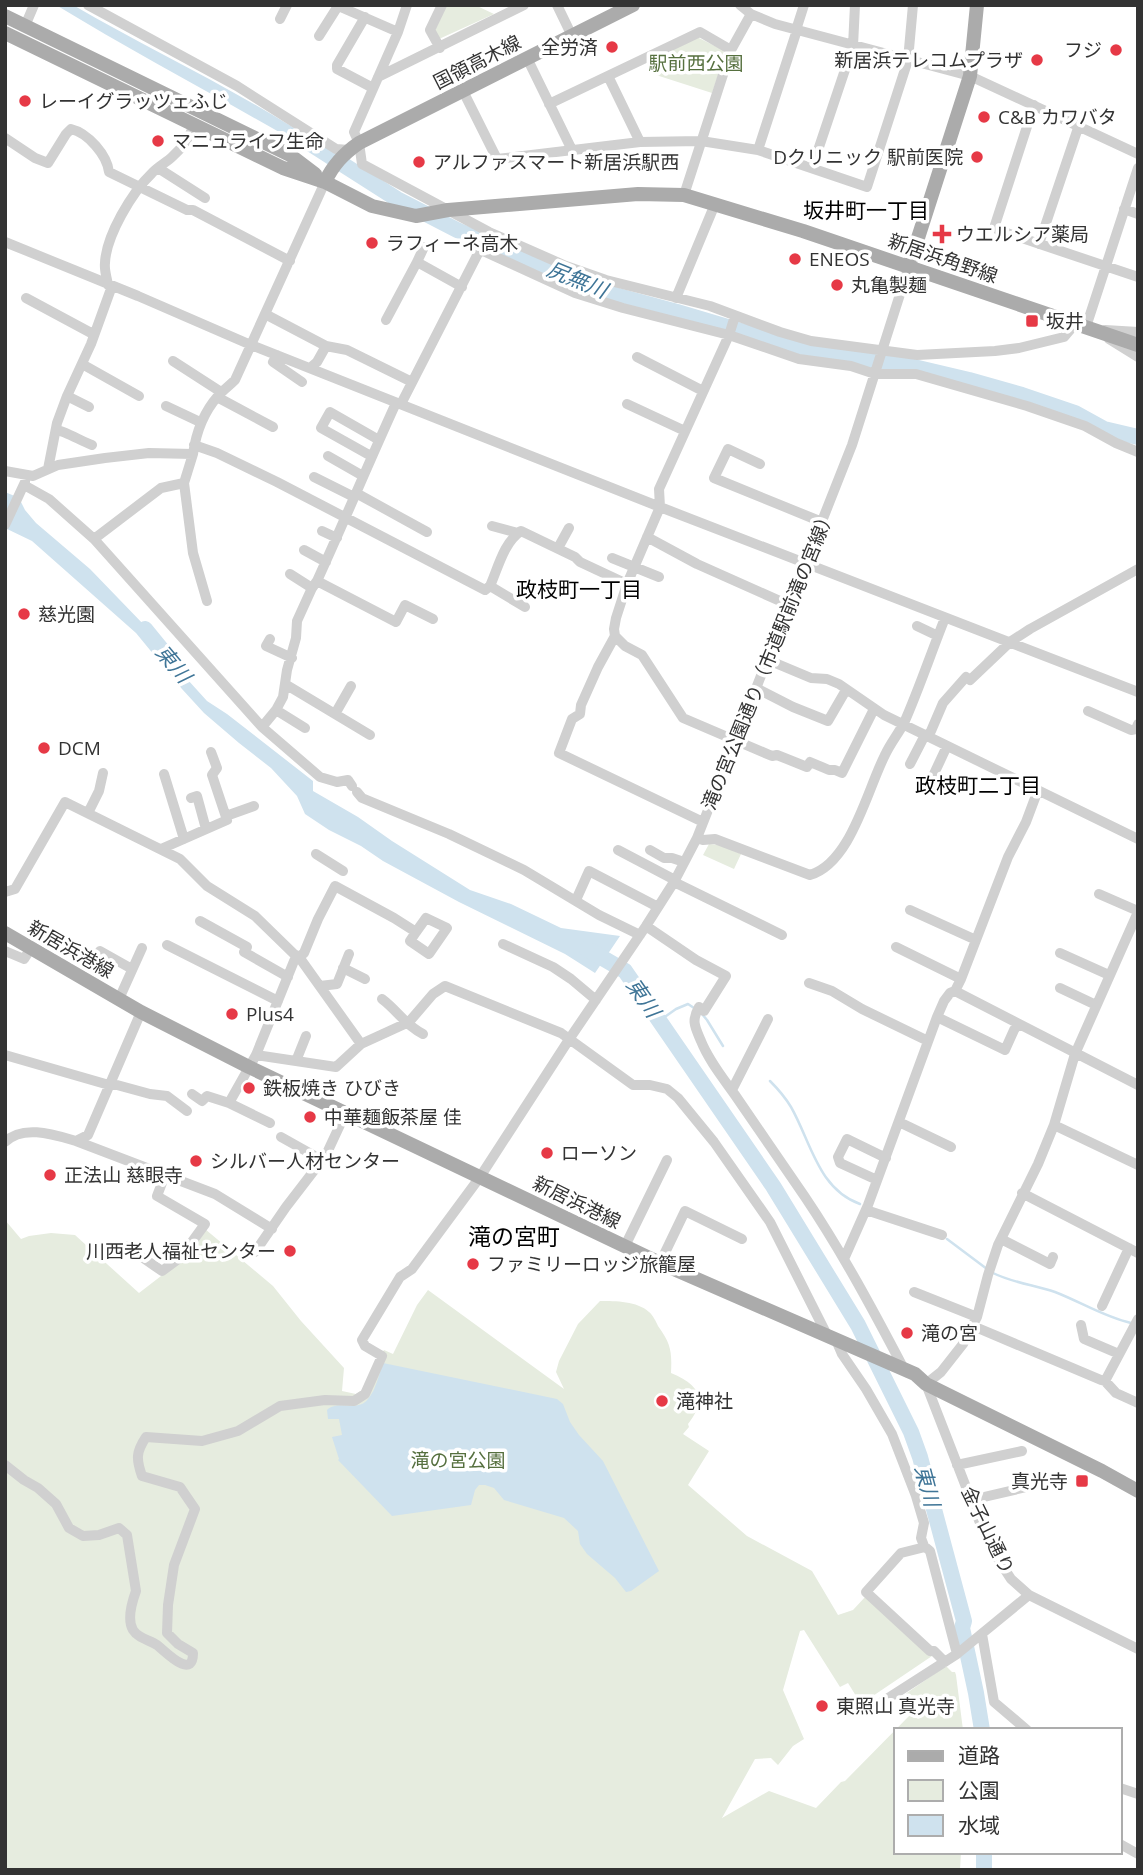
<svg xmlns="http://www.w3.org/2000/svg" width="1143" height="1875" font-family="'Open Sans','Noto Sans JP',sans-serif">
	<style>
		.green { fill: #e6ecdf }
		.water { fill: #cfe2ee }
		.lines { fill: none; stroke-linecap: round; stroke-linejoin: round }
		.stream { stroke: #cfe2ee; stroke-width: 2.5 }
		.river { stroke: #cfe2ee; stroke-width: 16 }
		.minor { stroke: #d0d0d0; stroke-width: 10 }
		.major { stroke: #ababab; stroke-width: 14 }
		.poi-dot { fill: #e63946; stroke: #fff; stroke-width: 2.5 }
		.labels { text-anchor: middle; stroke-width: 7; stroke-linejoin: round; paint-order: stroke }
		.poi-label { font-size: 19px; fill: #333; stroke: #fff; text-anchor: start }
		.street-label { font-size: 19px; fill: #333; stroke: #fff }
		.park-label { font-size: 19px; fill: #56703f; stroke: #fff }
		.neighbourhood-label { font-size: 21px; fill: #000; stroke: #fff }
		.water-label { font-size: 21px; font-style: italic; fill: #3f7597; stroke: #fff }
		.quarter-label { font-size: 23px; fill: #000; stroke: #fff }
	</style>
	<rect width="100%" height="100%" fill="#fff"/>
	<path class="green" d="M447,5H475L494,14L439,39L434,32Z
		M697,37L723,50L725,55L712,93L656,75L650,61Z
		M709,844L720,845L741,854L734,869L703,855Z
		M5,1220L21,1239L29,1236L51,1233L75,1235L139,1293L187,1256L205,1229L273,1286L301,1321L344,1368L342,1391L356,1394L362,1390L374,1364L384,1350L393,1354L417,1305L428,1290L564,1389L556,1372L559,1361L578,1324L600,1301C616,1301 637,1301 649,1312C653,1315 656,1322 658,1326C671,1344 672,1351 671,1373C699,1385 708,1398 688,1424L689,1427L683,1434L709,1451L688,1485L747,1536L812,1571L838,1615L853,1610L866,1596L935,1654L861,1704L848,1683L840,1687L804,1630L800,1631L783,1690L804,1739L793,1746L778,1765L771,1758L755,1759L722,1818L769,1791L816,1808L841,1782L845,1781L911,1714L898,1699L946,1666L952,1672H955L956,1675L963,1730H896V1852H961L960,1870H5Z"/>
	<path class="water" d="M56,5H73C157,54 246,94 326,149L315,152L305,147C223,99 138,55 56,5Z
		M5,492L17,497L21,502L25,510L36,523L90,569L146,627L159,648L207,701L227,714L313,781V791L358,817L392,841L470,890L511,904L561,928L620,936L595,973L565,954L459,902L383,861L361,846L329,830L305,814L297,796L271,768L239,743L204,713L182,689L136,633L32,541L5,528Z
		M383,1363L557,1399L563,1404L570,1422L579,1435L603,1461L659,1571L631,1591L626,1592L615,1578L587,1554L580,1544L578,1531L564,1518L504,1500L494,1488L485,1485H479L475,1490L471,1505L392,1516L338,1460L339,1459L332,1437L342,1435L339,1419H328L327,1410C339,1399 357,1413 368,1399C376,1390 379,1374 383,1363Z"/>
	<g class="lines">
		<path class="stream" d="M702,1014L707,1020L723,1046
			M659,1021L676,1009L688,1004L694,1008
			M770,1081C778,1089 785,1097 791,1107C811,1142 818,1189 860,1204
			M947,1239L987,1269
			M993,1273C1013,1283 1035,1285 1055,1292C1081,1302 1104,1317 1131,1323"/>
		<path class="river" d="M303,139L397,199L457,230L559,274L618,296L677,312L802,349L836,356L897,363L969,380L1022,395L1075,413L1104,429L1138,437
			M145,629L180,672
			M587,949L625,971L773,1186L858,1325L911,1432L920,1457L964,1621L962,1628L976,1693L982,1730
			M984,1870V1852"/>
		<path class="minor" d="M88,5L237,86L336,149L349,150
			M336,5L398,32
			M407,5L398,32L354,132L359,143L362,164L489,232L566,266L606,280L710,306L780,332L811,341L917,355L995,351L1019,348L1064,337L1075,324
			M557,5L572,36
			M740,5L751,14L775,24L970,76L1138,154
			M365,17L337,65V69L373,88
			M280,19L287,5
			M25,26L34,5
			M796,30L804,5
			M797,30L758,150L867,187L908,60L913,5
			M319,36L338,6
			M440,48L430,30L442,5
			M527,58L572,150
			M608,76L640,142
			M378,77L524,5
			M463,91L497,159L640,142L701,141L758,150
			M549,104L700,32L731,50
			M1034,105L995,225L998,230L1138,277
			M5,138L35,158L48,163L66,134L71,129C88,133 107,155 109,172L187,210H193L290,261
			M158,168L205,198
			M812,168L853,46L855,5
			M684,195L731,50L751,14
			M1124,209L1138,214
			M5,242L138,296L251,345L660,507L1138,692
			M1039,244L1078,128
			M481,250L575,293L623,308L729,335L799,359L851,366L875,374H916L1027,406L1085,426L1116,443L1138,452
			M417,262L462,287
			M108,285C107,278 104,270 105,263C106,236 132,192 152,173C159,166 167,162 173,156C182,148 190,136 194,125
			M26,298L93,334
			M676,298L715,204
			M265,314L326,346L317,362L310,368
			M386,320L417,262L424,247
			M1086,327L1138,168
			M1105,330L1138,332
			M1109,339L1138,357
			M326,346L347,350L412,382
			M277,355L273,362L302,382
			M637,357L703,391
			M173,361L221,392
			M82,364L139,396
			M67,396L89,407
			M217,397L273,427
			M401,404L489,232
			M627,404L685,431
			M166,406L200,422
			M56,430C63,430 83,442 92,445
			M194,445L217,453L277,482L485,590L490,586C498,568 504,542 521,531L575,557L580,562L627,584L660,507L659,489L729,335L735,316
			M328,456L363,476
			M371,456L321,428L330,412L379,440
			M760,464L728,449L714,478L822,522
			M48,469L57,423L67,396L91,344L112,286
			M5,471L33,476L58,465L105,458L149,453L193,454C196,433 203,413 218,396C223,390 229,386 235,380L325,182
			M314,477L354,497
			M184,483L193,454
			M24,485L49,499L94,539L262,727
			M356,493L427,532
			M5,525L25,482
			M492,526L518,533
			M322,531L337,538
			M647,537L697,564L789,605
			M94,539L161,488L184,483L193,553L207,601
			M558,548L569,528
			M304,550L326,562
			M612,558L659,577
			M290,574L312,588
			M317,581L396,622L405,605L433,619
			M627,584L616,618L614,629L615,636L598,667L581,705L580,714L572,719L559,753L703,822
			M490,586L525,607
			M917,626L938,636
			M615,636L625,646L642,655L683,718L772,756L777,755L807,767L810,762L829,770H835L842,773L874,709
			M270,639L266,646L292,658
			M768,660L811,678L827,679L839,684L884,715L1138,839
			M285,684L370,735
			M756,688L793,707L828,721L846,690
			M276,710L305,728
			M1088,711L1131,730L1136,729L1138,724
			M335,714L351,686
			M927,736L931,731L943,703L966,677L970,680L1010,642L1030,629L1138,569
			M910,764L925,735
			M164,774L184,839
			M933,776L947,746
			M352,786L348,780L337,782L320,777L262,727L276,710L283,697L287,670L296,638L297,621L312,588L317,581C344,522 369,462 396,403
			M357,792L362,798L449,834L524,870L599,915L640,935
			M191,798L197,796L206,829
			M88,813L99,791L103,773
			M226,816L254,806
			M697,838L703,840L715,839L810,875C851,863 867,790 885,755C890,744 898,734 904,723C919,689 931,653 945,618
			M161,849L227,820L212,775L217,768L211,752
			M618,850L675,880
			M650,850L664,858H672L684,862
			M316,854L343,871
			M674,882L782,935
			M5,892L15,889L65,802L180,859L207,886L255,916L294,954L299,957L361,1044
			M1099,894L1138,911
			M576,900L589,871L658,907
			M910,910L976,940
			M1138,912L1075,1054L1054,1125L1038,1164L998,1245L988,1275L977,1317L963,1344L941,1372L926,1384L980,1523L998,1559L1011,1579L1029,1595L1138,1649
			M200,921L247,947L244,952L288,977
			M646,926L696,960L726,976L704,1011L699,1007C691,1021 695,1027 701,1041C709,1061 723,1078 735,1095C758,1129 782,1163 805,1197C842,1252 873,1310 904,1369
			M503,944L553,967L571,979L596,1000
			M167,945L278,1001
			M896,947L961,979
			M5,951L24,959L31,948
			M100,951L132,969
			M1060,953L1109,975
			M343,968L365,979
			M809,983L832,991L862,1009L928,1041
			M320,986L337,984L349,954
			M1060,988L1096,1005
			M955,991L1138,1085
			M119,999L142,948
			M382,999C398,1011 405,1025 423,1034
			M937,1017L1005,1050L1014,1030L1018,1024
			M5,1055L109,1085H117L150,1094L167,1096L187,1111
			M256,1055L336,1067L361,1044L409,1022L433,994L445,986L561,1033L633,1085H650L667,1089L678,1098L714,1142L770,1222L828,1337
			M296,1061L306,1036
			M732,1090L768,1019
			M192,1094L202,1101L207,1096L229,1103L256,1055L294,961L304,953L318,919L335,886L394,918L416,932L410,941L429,954L447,928L426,918L416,932
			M229,1103L270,1123
			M899,1122L951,1147
			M1054,1125L1138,1165
			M281,1137L322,1160
			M76,1141L215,1194L272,1229
			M5,1142C23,1124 55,1135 76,1141L88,1135L141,1012
			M877,1180L840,1163L838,1157L847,1139L886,1158
			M1022,1193L1138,1253
			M866,1210L942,1235
			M1001,1239L1050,1264L1053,1257
			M126,1246L162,1271L181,1257L205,1224L157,1196L165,1175
			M625,1246L667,1160
			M255,1252L286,1207L326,1155L346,1112
			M844,1259L868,1205L937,1017L944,1001L950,993L955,991L961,979L1008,857L1026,822L1038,790
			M660,1263L685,1211L742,1239
			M914,1292L977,1317
			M1102,1306L1129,1248
			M1138,1319L1105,1381L1116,1393L1138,1403
			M1081,1325L1084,1339L1119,1354
			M973,1326L1101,1380L1105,1381
			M836,1340L842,1354L866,1389L892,1434L916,1496L924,1523L921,1538L924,1546L930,1551L957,1654
			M5,1465L24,1480L38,1488L56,1504L69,1528L83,1536L99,1535L119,1528L127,1535L136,1591C132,1602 127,1620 133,1630C138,1638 149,1640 157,1645C165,1651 193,1681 193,1653L178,1644L167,1633L168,1605L174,1565L195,1509L180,1487L142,1476C136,1459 136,1452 146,1437L202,1441L238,1431L280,1406L325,1400L354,1401L365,1394L382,1356L365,1346L362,1340L400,1277L412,1269L480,1177L570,1038L646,926L674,882L697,838L852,445L909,266
			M957,1465L1022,1451
			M971,1500L1048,1482
			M925,1547L901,1553L866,1592L930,1651H934L945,1662
			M982,1634L994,1702L1027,1730
			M879,1704L957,1654L1029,1595
			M1120,1788L1138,1794
			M1120,1844L1138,1854"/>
		<path class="major" d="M5,16L290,155L315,174
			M5,33L283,168L325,182L372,206L416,216L448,210L638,194L684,195L803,231L1138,345
			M325,182C333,165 343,154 359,143L633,5
			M909,266L970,76L977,5
			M5,933L141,1012L249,1067L660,1263L915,1374L926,1384L1102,1471L1138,1491"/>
	</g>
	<g class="poi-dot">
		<circle cx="612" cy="47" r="7"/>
		<circle cx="1116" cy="50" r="7"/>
		<circle cx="1037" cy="60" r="7"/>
		<circle cx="25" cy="101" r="7"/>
		<circle cx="984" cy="117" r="7"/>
		<circle cx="158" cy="141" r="7"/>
		<circle cx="977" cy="157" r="7"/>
		<circle cx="419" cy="162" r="7"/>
		<path d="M938.5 223.5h7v7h7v7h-7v7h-7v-7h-7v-7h7z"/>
		<circle cx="372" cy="243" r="7"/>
		<circle cx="795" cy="259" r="7"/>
		<circle cx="837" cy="285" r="7"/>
		<rect x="1025" y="314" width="14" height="14" rx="3.5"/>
		<circle cx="24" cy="614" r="7"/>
		<circle cx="44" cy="748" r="7"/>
		<circle cx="232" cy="1014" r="7"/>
		<circle cx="249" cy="1088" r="7"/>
		<circle cx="310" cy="1117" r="7"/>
		<circle cx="547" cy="1153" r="7"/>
		<circle cx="196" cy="1161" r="7"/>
		<circle cx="50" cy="1175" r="7"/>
		<circle cx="290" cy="1251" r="7"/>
		<circle cx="473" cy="1264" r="7"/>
		<circle cx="907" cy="1333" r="7"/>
		<circle cx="662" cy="1401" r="7"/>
		<rect x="1075" y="1474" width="14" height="14" rx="3.5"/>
		<circle cx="822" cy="1706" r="7"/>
	</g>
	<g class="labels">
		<g class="poi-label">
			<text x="598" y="54" text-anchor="end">全労済</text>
			<text x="1102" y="57" text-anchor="end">フジ</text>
			<text x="1023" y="67" text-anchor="end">新居浜テレコムプラザ</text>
			<text x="39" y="108">レーイグラッツェふじ</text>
			<text x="998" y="124">C&amp;B カワバタ</text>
			<text x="172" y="148">マニュライフ生命</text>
			<text x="963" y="164" text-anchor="end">Dクリニック 駅前医院</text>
			<text x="433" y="169">アルファスマート新居浜駅西</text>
			<text x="956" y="241">ウエルシア薬局</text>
			<text x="386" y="250">ラフィーネ高木</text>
			<text x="809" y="266">ENEOS</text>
			<text x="851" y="292">丸亀製麺</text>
			<text x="1046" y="328">坂井</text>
			<text x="38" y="621">慈光園</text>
			<text x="58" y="755">DCM</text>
			<text x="246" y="1021">Plus4</text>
			<text x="263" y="1095">鉄板焼き ひびき</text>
			<text x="324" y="1124">中華麺飯茶屋 佳</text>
			<text x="561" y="1160">ローソン</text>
			<text x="210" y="1168">シルバー人材センター</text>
			<text x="64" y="1182">正法山 慈眼寺</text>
			<text x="276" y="1258" text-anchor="end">川西老人福祉センター</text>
			<text x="487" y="1271">ファミリーロッジ旅籠屋</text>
			<text x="921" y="1340">滝の宮</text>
			<text x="676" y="1408">滝神社</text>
			<text x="1068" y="1488" text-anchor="end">真光寺</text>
			<text x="836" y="1713">東照山 真光寺</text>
		</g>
		<g class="street-label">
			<text transform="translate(477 62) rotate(-27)" y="7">国領高木線</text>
			<text transform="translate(943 258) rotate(19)" y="7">新居浜角野線</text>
			<text transform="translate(768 659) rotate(-68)" y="7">滝の宮公園通り（市道駅前滝の宮線）</text>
			<text transform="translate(71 949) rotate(30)" y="7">新居浜港線</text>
			<text transform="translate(577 1202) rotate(26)" y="7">新居浜港線</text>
			<text transform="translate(988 1530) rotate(64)" y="7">金子山通り</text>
		</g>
		<g class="park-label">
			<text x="696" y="70">駅前西公園</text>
			<text x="458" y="1467">滝の宮公園</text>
		</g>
		<g class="neighbourhood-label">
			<text x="866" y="218">坂井町一丁目</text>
			<text x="579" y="597">政枝町一丁目</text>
			<text x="978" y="793">政枝町二丁目</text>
		</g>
		<g class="water-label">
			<text transform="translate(577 280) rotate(22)" y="7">尻無川</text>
			<text transform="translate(173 664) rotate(50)" y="7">東川</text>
			<text transform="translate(643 998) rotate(55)" y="7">東川</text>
			<text transform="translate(927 1486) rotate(75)" y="7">東川</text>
		</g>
		<g class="quarter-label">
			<text x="514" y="1245">滝の宮町</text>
		</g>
	</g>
	<rect width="1143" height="1875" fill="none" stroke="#333333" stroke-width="14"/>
	<rect x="894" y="1728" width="228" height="126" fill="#ffffff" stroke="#adadad" stroke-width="2"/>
	<rect x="908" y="1751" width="35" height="10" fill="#ababab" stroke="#adadad" stroke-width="2"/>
	<text x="958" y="1763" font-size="21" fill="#333333">道路</text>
	<rect x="908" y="1780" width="35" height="21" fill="#e6ecdf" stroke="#adadad" stroke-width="2"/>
	<text x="958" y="1798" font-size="21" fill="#333333">公園</text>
	<rect x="908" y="1815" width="35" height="21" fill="#cfe2ee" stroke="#adadad" stroke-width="2"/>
	<text x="958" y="1833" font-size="21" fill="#333333">水域</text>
</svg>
